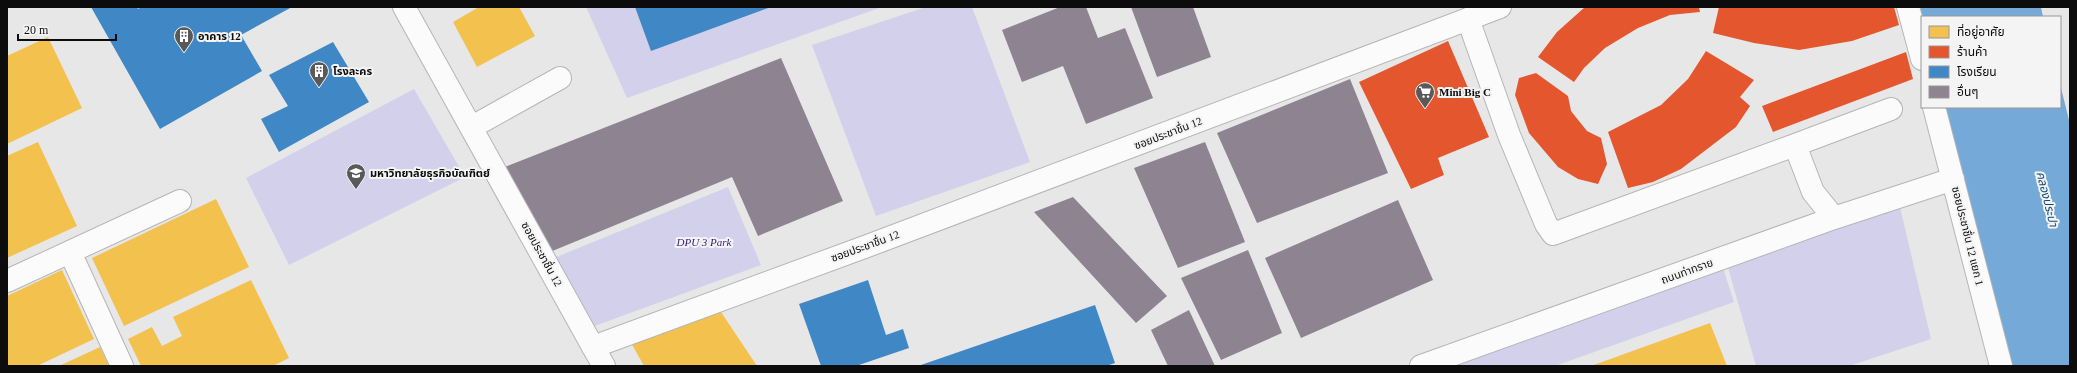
<svg xmlns="http://www.w3.org/2000/svg" width="2077" height="373" font-family="'Times New Roman','Noto Sans Thai',serif">
	<style>
		.green { fill: #d3d0ec }
		.water { fill: #74a9d8 }
		.homes { fill: #f2c14e }
		.shops { fill: #e4572e }
		.schools { fill: #3f88c5 }
		.building { fill: #8d8391 }
		.lines { fill: none; stroke-linecap: round; stroke-linejoin: round }
		.minor-casing { stroke: #b5b5b6; stroke-width: 24 }
		.major-casing { stroke: #b5b5b6; stroke-width: 24 }
		.minor { stroke: #fbfbfb; stroke-width: 22 }
		.major { stroke: #fbfbfb; stroke-width: 22 }
		.labels { text-anchor: middle; stroke-width: 4; stroke-linejoin: round; paint-order: stroke }
		.poi-label { font-size: 11px; font-weight: bold; fill: #0c0c0d; stroke: #f4f4f5; text-anchor: start }
		.street-label { font-size: 11px; fill: #0c0c0d; stroke: #f4f4f5 }
		.park-label { font-size: 11px; font-style: italic; fill: #38197e; stroke: #f4f4f5 }
		.water-label { font-size: 12px; font-style: italic; fill: #114875; stroke: #f4f4f5 }
	</style>
	<rect width="100%" height="100%" fill="#e7e7e7"/>
	<path class="green" d="M586,7H882L627,98Z
		M926,7H972L1030,162L876,216L812,45Z
		M414,89L465,177L289,265L246,178Z
		M728,187L761,265L592,327L554,258Z
		M1899,203L1931,339L1849,366H1756L1727,264Z
		M1722,265L1734,302L1555,366H1442Z"/>
	<path class="water" d="M1920,7H2041L2043,17H1922Z
		M2060,84L2070,124V366H2009L1945,107H2060Z"/>
	<path class="homes" d="M479,7H519L535,36L477,67L453,22Z
		M48,37L82,108L7,144V56Z
		M38,142L77,226L7,258V156Z
		M216,199L249,267L124,326L92,258Z
		M62,270L94,339L37,366H7V296Z
		M251,280L289,358L273,366H141L128,339L152,327L162,346L182,336L173,317Z
		M719,309L757,366H644L629,339Z
		M1710,323L1727,366H1591Z
		M100,347L109,366H59Z"/>
	<path class="shops" d="M1585,7H1699L1700,12L1670,15L1638,28L1605,48L1584,68L1574,82L1538,57L1557,32Z
		M1719,7H1894L1899,25L1852,41L1799,50L1754,43L1713,33Z
		M1448,41L1489,137L1438,158L1444,175L1411,189L1359,82Z
		M1706,51L1754,80L1740,97L1750,106L1736,127L1681,169L1653,182L1628,188L1608,132L1661,105L1688,79Z
		M1906,52L1913,79L1773,132L1762,106Z
		M1536,73L1568,96L1571,111L1587,131L1601,138L1607,164L1598,184L1578,179L1558,167L1529,133L1515,95L1519,78Z"/>
	<path class="schools" d="M91,7H137L138,9L141,7H292L241,35L262,71L160,129Z
		M635,7H771L651,51Z
		M333,42L369,102L279,152L261,119L288,106L269,75Z
		M868,280L886,335L903,329L909,348L856,366H821L799,304Z
		M1095,305L1115,363L1106,366H918Z"/>
	<path class="building" d="M1060,7H1086L1098,38L1125,28L1153,98L1086,124L1063,66L1022,82L1002,30Z
		M1131,7H1193L1211,57L1157,77Z
		M781,58L843,201L758,236L732,177L550,252L505,167Z
		M1350,79L1388,173L1257,223L1217,133Z
		M1205,142L1245,242L1178,268L1134,168Z
		M1073,197L1167,296L1136,323L1034,212Z
		M1398,200L1433,280L1301,338L1265,258Z
		M1248,250L1282,333L1221,360L1181,278Z
		M1189,310L1215,366H1168L1151,330Z"/>
	<g class="lines">
		<defs>
			<path id="minor" d="M1908,7L1922,59
				M1468,19L1509,135L1546,224L1553,234L1795,145L1813,192L1834,218
				M1934,107L2001,366
				M472,127L560,78
				M1795,145L1891,109
				M70,252L122,366
				M7,281L180,201
				M593,347L604,366
				M1421,366L1834,218L1953,179"/>
			<path id="major" d="M404,7L593,347L870,245L1500,7"/>
		</defs>
		<use href="#minor" class="minor-casing"/>
		<use href="#major" class="major-casing"/>
		<use href="#minor" class="minor"/>
		<use href="#major" class="major"/>
	</g>
	<defs>
		<symbol id="building-pin" viewBox="-11 -11 22 30"><path d="M0 17L-7.5 6A9.5 9.5 0 1 1 7.5 6Z" fill="#595959" stroke="#f4f4f5"/><path d="M-4-6H4V6H1V3H-1V6H-4ZM-2.5-4.3h1.7v1.8h-1.7ZM.8-4.3h1.7v1.8H.8ZM-2.5-1h1.7V.8h-1.7ZM.8-1h1.7V.8H.8Z" fill="#fff"/></symbol>
		<symbol id="supermarket-pin" viewBox="-11 -11 22 30"><path d="M0 17L-7.5 6A9.5 9.5 0 1 1 7.5 6Z" fill="#595959" stroke="#f4f4f5"/><path d="M-6-5.5h2.5l.6 2H6L4.5 2H-2.5L-4.4-4H-6ZM-1.5 3.2a1.3 1.3 0 1 0 .1 0ZM3 3.2a1.3 1.3 0 1 0 .1 0Z" fill="#fff"/></symbol>
		<symbol id="university-pin" viewBox="-11 -11 22 30"><path d="M0 17L-7.5 6A9.5 9.5 0 1 1 7.5 6Z" fill="#595959" stroke="#f4f4f5"/><path d="M0-5L7-2L0 1L-7-2ZM-4 1L0 2.5L4 1V4Q0 6-4 4Z" fill="#fff"/></symbol>
	</defs>
	<g fill-rule="evenodd">
		<use href="#building-pin" x="173" y="25" width="22" height="30"/>
		<use href="#building-pin" x="308" y="60" width="22" height="30"/>
		<use href="#supermarket-pin" x="1414" y="81" width="22" height="30"/>
		<use href="#university-pin" x="345" y="162" width="22" height="30"/>
	</g>
	<g class="labels">
		<g class="poi-label">
			<text x="198" y="40">อาคาร 12</text>
			<text x="333" y="75">โรงละคร</text>
			<text x="1439" y="96">Mini Big C</text>
			<text x="370" y="177">มหาวิทยาลัยธุรกิจบัณฑิตย์</text>
		</g>
		<g class="street-label">
			<text transform="translate(1168 133) rotate(-21)" y="4">ซอยประชาชื่น 12</text>
			<text transform="translate(1968 236) rotate(76)" y="4">ซอยประชาชื่น 12 แยก 1</text>
			<text transform="translate(865 246) rotate(-20)" y="4">ซอยประชาชื่น 12</text>
			<text transform="translate(542 254) rotate(61)" y="4">ซอยประชาชื่น 12</text>
			<text transform="translate(1687 271) rotate(-20)" y="4">ถนนท่าทราย</text>
		</g>
		<g class="park-label">
			<text x="704" y="246">DPU 3 Park</text>
		</g>
		<g class="water-label">
			<text transform="translate(2047 199) rotate(76)" y="4">คลองประปา</text>
		</g>
	</g>
	<rect width="2077" height="373" fill="none" stroke="#0c0c0d" stroke-width="16"/>
	<rect x="1921" y="16" width="140" height="92" fill="#f4f4f5" stroke="#979798"/>
	<rect x="1929" y="26" width="20" height="12" fill="#f2c14e" stroke="#979798"/>
	<text x="1957" y="36" font-size="12" fill="#0c0c0d">ที่อยู่อาศัย</text>
	<rect x="1929" y="46" width="20" height="12" fill="#e4572e" stroke="#979798"/>
	<text x="1957" y="56" font-size="12" fill="#0c0c0d">ร้านค้า</text>
	<rect x="1929" y="66" width="20" height="12" fill="#3f88c5" stroke="#979798"/>
	<text x="1957" y="76" font-size="12" fill="#0c0c0d">โรงเรียน</text>
	<rect x="1929" y="86" width="20" height="12" fill="#8d8391" stroke="#979798"/>
	<text x="1957" y="96" font-size="12" fill="#0c0c0d">อื่นๆ</text>
	<path d="M18 34v6h98v-6" fill="none" stroke="#0c0c0d" stroke-width="2"/>
	<text x="24" y="34" font-size="12" fill="#0c0c0d" stroke="#f4f4f5" stroke-width="3" paint-order="stroke">20 m</text>
</svg>
